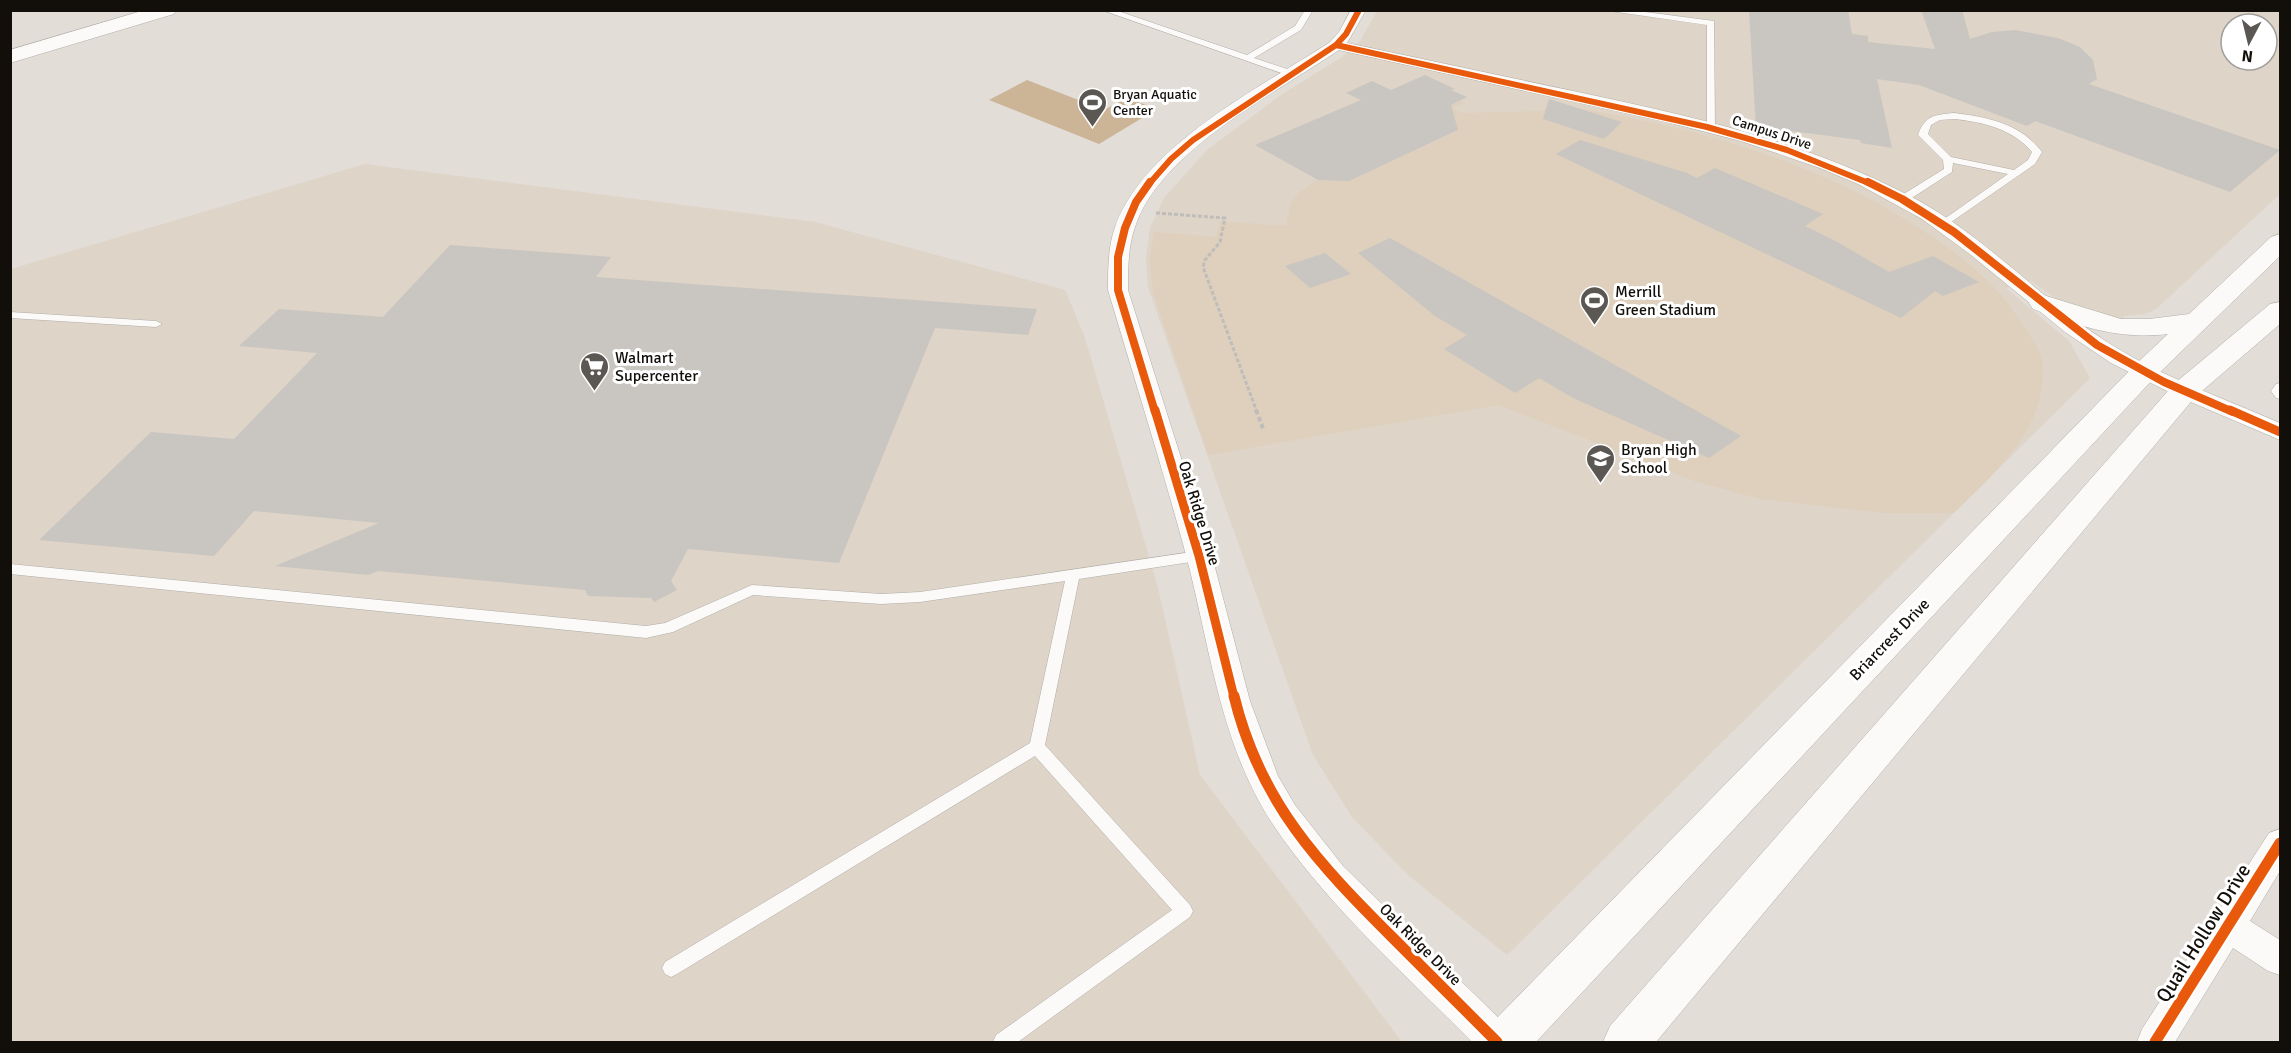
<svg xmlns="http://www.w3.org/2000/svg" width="2291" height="1053" font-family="Signika,sans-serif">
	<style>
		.built { fill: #ded4c7; fill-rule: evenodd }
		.green { fill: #ded0bd }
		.water { fill: #ccb496 }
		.building { fill: #c9c5c0 }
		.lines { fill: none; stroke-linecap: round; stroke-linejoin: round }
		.lane-casing { stroke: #b0ada8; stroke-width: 1 }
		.street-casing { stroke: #b0ada8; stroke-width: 1 }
		.secondary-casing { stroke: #b0ada8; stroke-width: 1 }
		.path-far1 { stroke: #bfbdba; stroke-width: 3; stroke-dasharray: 4 2; stroke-linecap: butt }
		.path { stroke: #bfbdba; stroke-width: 4; stroke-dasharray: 4.5 3; stroke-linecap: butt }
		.lane { fill: #fbfaf9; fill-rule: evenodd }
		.street { fill: #fbfaf9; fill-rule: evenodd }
		.secondary { fill: #fbfaf9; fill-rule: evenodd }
		.cycleway-far3-casing { stroke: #fff; stroke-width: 8 }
		.cycleway-far2-casing { stroke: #fff; stroke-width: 10 }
		.cycleway-far1-casing { stroke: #fff; stroke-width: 13 }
		.cycleway-casing { stroke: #fff; stroke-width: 15 }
		.cycleway-far3 { stroke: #e8590c; stroke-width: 6 }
		.cycleway-far2 { stroke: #e8590c; stroke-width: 8 }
		.cycleway-far1 { stroke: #e8590c; stroke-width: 9 }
		.cycleway { stroke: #e8590c; stroke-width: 11 }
		.labels { text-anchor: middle; stroke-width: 6; stroke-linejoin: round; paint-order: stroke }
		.far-poi-label { font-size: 14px; fill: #120f0b; stroke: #fff; text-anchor: start }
		.far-street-label { font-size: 14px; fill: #120f0b; stroke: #fff }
		.poi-label { font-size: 16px; fill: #120f0b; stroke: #fff; text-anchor: start }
		.street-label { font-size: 16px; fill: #120f0b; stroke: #fff }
		.near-street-label { font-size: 20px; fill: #120f0b; stroke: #fff }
	</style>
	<rect width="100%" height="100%" fill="#e2ddd7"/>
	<path class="built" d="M2276,10L2280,13V194L2156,309L2145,314L2123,316L2125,320L2067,306L2031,281L2006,288L2069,341L2090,378L1507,955L1408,875L1352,817L1313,755L1148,287L1146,258L1150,228L1164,198L1207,150L1284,93L1342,57L1360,41L1377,11ZM2231,24H2267V60H2231Z
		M365,164L815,222L1065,290L1085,338L1158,588L1200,775L1402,1042H11V269Z"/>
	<path class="green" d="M1460,100L1465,103L1452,108L1461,113L1541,111L1563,105C1612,115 1662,123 1710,137C1786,158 1860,189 1925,232C1961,256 1995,282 2018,318C2029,334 2043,351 2043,371C2043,433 1994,473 1954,513H1883L1761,499L1697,482L1499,405L1208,455L1153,292L1150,258L1154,232L1216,237L1220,221L1286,226L1291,202L1301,191L1318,180L1349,181L1457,131L1454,116L1440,110Z"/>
	<path class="water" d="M1027,80L1104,110L1127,98L1157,109L1099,144L989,100Z"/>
	<path class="building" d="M1749,10H1848L1852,34L1868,36V42L1935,49L1921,10H1962L1970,39L1992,32L2015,30L2058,38L2080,47L2093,60L2097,79L2089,84L2280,150L2230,192L2035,121L2027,126L1919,85L1877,79L1892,148L1861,143L1860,140L1784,130L1785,133L1756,129Z
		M1425,75L1455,89L1451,90L1467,97L1451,105L1458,130L1349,181L1318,180L1255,145L1361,100L1346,93L1372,81L1391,90Z
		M1549,99L1622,122L1604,139L1543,119Z
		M1580,140L1687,173L1697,178L1715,168L1823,214L1805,226L1839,243L1889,272L1933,256L1979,282L1943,296L1935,291L1901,318L1556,154Z
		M1390,238L1741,436L1709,458L1573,398L1539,378L1515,393L1444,349L1467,335L1435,316L1358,253Z
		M450,245L611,257L596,277L1037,309L1028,335L935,328L839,563L688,549L671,581L677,590L654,602L651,598L588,596L585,590L378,571L368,575L275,566L379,523L254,511L214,556L39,540L151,432L234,439L317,353L239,346L279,309L383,317Z
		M1325,253L1351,274L1310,288L1285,266Z"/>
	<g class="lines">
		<defs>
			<path id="lane" d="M1102,10H1115L1247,55L1295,26L1305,10H1313L1301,30L1254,58L1296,72V76L1293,77Z
				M1603,10H1630L1714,21L1715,130L1707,128V25Z
				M1954,113C1988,117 2021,124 2042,152L2035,164L1944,227L1939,224L1940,222L2008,174L1953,163L1952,172L1907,201H1899V197L1944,169L1943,160L1918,135C1925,115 1935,115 1954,113ZM1954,119C1983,122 2013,129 2032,152L2028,160L2014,170L1951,157L1928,134L1931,125L1940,120Z
				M10,312L156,321L162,324L156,327L10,318Z
				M2280,383V399L2276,398L2271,391L2276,384Z
				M1199,551L1206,556L1204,560L1079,579L1045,745L1190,905L1193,911L1190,917L1018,1042H993L996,1035L1172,910L1035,756L677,974L671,977L665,974L662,968L665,962L1030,743L1065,581L920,602L881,604L753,595L673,632L646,638L10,574V564L646,626L665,623L752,585L881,594L920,592Z"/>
			<path id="street" d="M1351,10H1366L1347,43C1424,59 1501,76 1578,92C1690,116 1803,141 1906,194C1980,231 2036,295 2104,340C2159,376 2221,397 2280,423V440L2179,397L2111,363L2065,332L1971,255L1922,219L1858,184L1820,168L1741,141L1667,122L1339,50C1274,94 1160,151 1135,227C1128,247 1128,269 1128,290L1212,556L1250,701L1278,776L1295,805L1343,866L1510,1029L1515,1042H1472C1404,973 1328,906 1274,826C1220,746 1210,646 1186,555C1162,466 1134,378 1108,290C1108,269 1108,247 1115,227C1145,144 1260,88 1330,42L1339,32Z
				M2280,829V871L2250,921L2280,940V975L2268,971L2233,948L2175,1042H2137L2142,1029L2269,833Z"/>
			<path id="secondary" d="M145,10H176L174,14L10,63V50Z
				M2280,234V256L2155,377L1536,1042H1482L1489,1026L2135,365L2168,334C2117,340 2080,326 2033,309L2029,303L2033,297L2043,295L2121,319H2149L2189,314L2271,237Z
				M2280,302V324L2195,397L1656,1042H1603L1610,1026L2175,383L2270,304Z"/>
		</defs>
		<use href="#lane" class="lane-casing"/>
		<use href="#street" class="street-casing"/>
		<use href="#secondary" class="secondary-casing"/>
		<path class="path-far1" d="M1156,213L1225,218L1220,242L1205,260L1203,267L1257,412"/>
		<path class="path" d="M1256,410L1264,431"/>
		<use href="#lane" class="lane"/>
		<use href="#street" class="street"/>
		<use href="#secondary" class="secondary"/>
		<defs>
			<path id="cycleway-far3" d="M1336,45L1707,127L1787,150L1871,184
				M1149,184L1171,159L1193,140L1336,45L1346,34L1359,10"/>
			<path id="cycleway-far2" d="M1150,182L1136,202L1125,228L1118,257V290L1155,412
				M1868,182L1902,199L1954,232L2097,345L2164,382L2233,412"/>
			<path id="cycleway-far1" d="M1155,410L1199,556L1234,697
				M2230,410L2280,432"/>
			<path id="cycleway" d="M1234,696C1260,803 1319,864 1394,939C1428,973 1463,1008 1497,1042
				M2155,1042L2280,843"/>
		</defs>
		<use href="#cycleway-far3" class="cycleway-far3-casing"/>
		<use href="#cycleway-far2" class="cycleway-far2-casing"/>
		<use href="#cycleway-far1" class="cycleway-far1-casing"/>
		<use href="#cycleway" class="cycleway-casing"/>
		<use href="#cycleway-far3" class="cycleway-far3"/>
		<use href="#cycleway-far2" class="cycleway-far2"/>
		<use href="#cycleway-far1" class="cycleway-far1"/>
		<use href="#cycleway" class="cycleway"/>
	</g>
	<defs>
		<symbol id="stadium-pin" viewBox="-11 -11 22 30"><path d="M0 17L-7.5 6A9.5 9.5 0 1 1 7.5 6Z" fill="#5b5752" stroke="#fff"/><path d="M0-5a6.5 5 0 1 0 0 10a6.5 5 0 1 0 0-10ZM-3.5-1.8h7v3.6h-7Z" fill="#fff"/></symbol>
		<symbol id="supermarket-pin" viewBox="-11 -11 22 30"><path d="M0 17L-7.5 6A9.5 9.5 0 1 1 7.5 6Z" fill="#5b5752" stroke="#fff"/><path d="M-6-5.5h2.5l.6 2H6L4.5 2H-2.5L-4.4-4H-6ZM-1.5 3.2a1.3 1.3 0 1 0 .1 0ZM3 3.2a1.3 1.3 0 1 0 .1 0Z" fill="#fff"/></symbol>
		<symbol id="school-pin" viewBox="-11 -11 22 30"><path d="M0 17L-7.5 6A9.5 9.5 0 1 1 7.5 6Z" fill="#5b5752" stroke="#fff"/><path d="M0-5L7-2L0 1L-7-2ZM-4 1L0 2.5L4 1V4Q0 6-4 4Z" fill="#fff"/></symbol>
	</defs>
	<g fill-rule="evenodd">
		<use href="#stadium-pin" x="1076" y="86" width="33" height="45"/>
		<use href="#stadium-pin" x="1578" y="284" width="33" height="45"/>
		<use href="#supermarket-pin" x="578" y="350" width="33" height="45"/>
		<use href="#school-pin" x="1584" y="442" width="33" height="45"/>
	</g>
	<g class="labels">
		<g class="far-poi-label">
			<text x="1113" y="99">Bryan Aquatic<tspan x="1113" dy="16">Center</tspan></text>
		</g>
		<g class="far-street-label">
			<text transform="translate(1772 132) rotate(18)" y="5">Campus Drive</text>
		</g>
		<g class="poi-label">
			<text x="1615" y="297">Merrill<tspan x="1615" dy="18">Green Stadium</tspan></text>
			<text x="615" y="363">Walmart<tspan x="615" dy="18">Supercenter</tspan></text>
			<text x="1621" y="455">Bryan High<tspan x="1621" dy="18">School</tspan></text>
		</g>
		<g class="street-label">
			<text transform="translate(1200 513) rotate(73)" y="6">Oak Ridge Drive</text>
			<text transform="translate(1889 639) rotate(-46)" y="6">Briarcrest Drive</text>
			<text transform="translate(1421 944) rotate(45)" y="6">Oak Ridge Drive</text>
		</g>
		<g class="near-street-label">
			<text transform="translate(2203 933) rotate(-58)" y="7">Quail Hollow Drive</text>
		</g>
	</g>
	<rect width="2291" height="1053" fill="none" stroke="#120f0b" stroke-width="24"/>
	<g transform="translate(2249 42) rotate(187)"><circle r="28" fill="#ffffff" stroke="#a09f9d" stroke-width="1.5"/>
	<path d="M0-4.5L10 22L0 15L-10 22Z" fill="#5b5752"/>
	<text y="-9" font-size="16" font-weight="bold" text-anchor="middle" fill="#120f0b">N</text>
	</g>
</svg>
